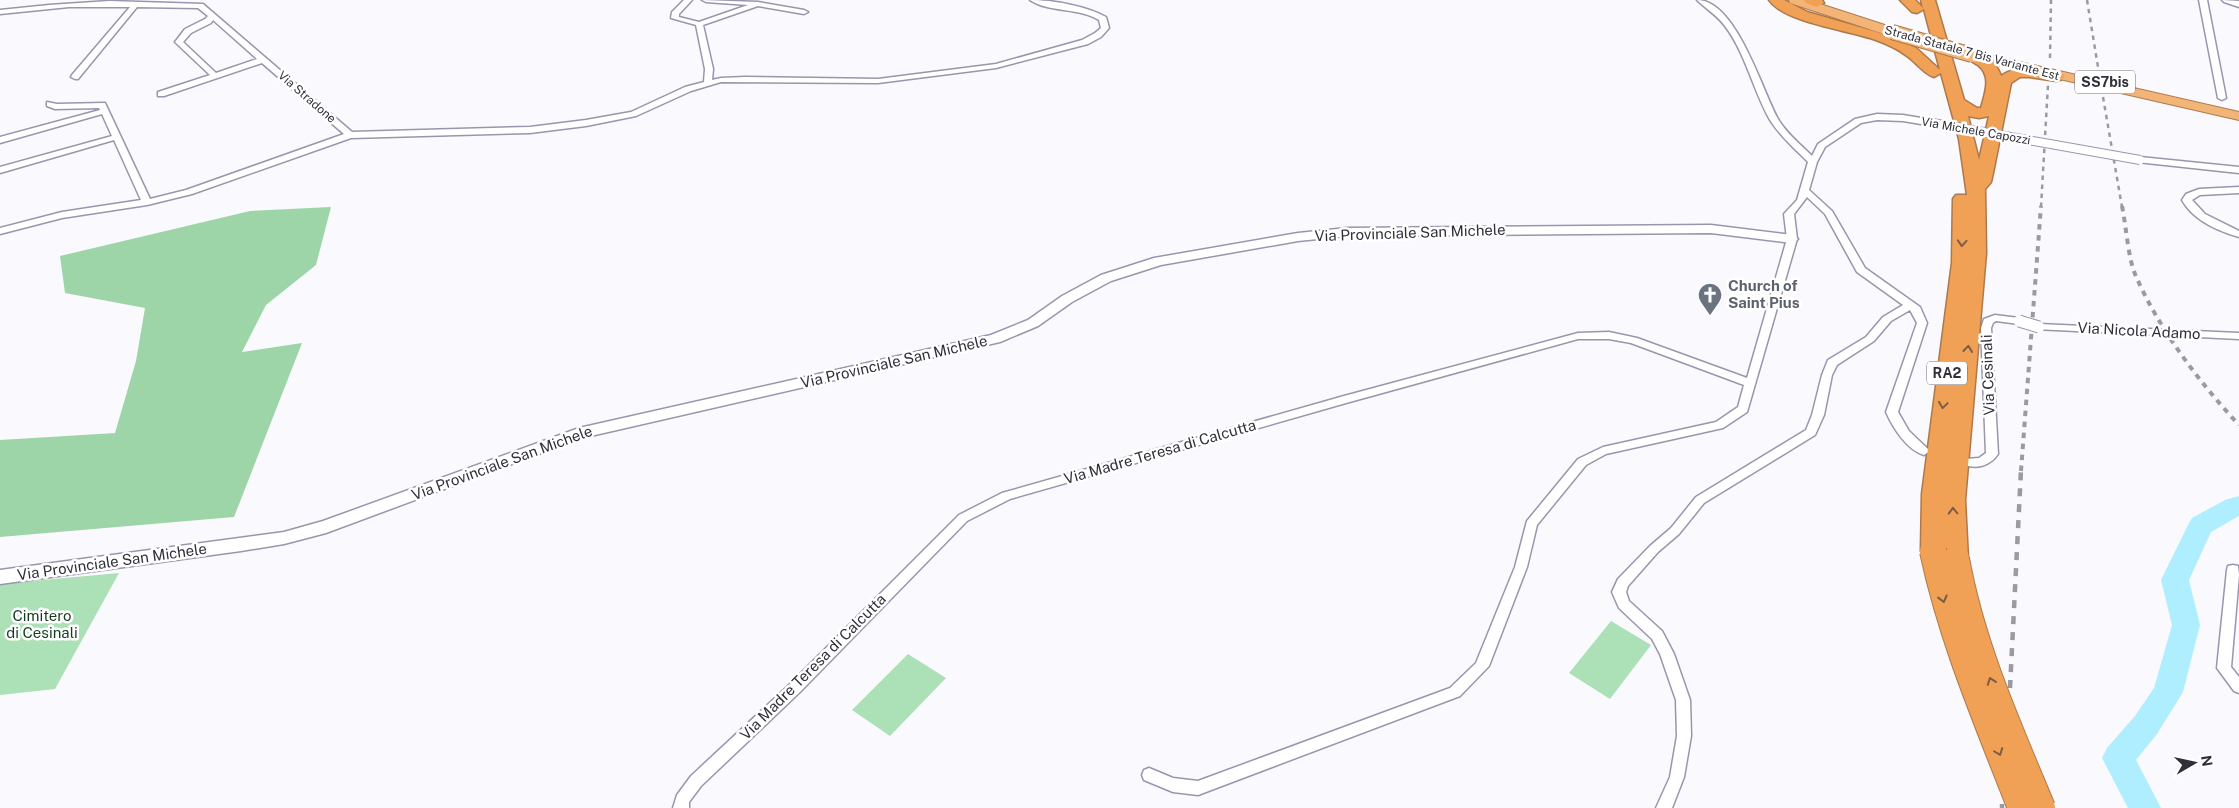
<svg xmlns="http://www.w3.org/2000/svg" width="2239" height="808" font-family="'Public Sans',sans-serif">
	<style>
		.green { fill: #ace0b6 }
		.forest { fill: #9dd5a8 }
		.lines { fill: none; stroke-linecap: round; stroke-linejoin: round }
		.river { fill: #aeeeff; fill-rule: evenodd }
		.minor-casing { stroke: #9a95ae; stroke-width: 3 }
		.tertiary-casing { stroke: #9a95ae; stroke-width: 3 }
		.trunk-casing { stroke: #ad794c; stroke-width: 2 }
		.motorway-casing { stroke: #ad794c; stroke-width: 3 }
		.minor { fill: #fff; fill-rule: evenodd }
		.tertiary { fill: #fff; fill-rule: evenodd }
		.trunk { fill: #f3b478; fill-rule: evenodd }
		.motorway { fill: #f0a156; fill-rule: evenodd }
		.rail-far2 { stroke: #9b9aa1; stroke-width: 2.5; stroke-dasharray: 4.5 4.5; stroke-linecap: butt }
		.rail-far1 { stroke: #9b9aa1; stroke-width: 4; stroke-dasharray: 5.5 5.5; stroke-linecap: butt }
		.rail { stroke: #9b9aa1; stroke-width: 4.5; stroke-dasharray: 8 8; stroke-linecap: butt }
		.minor-bridge-far1-casing { stroke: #9a95ae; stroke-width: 10; stroke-linecap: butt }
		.minor-bridge-casing { stroke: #9a95ae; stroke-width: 13; stroke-linecap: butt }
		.trunk-bridge-casing { stroke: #ad794c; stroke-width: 16; stroke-linecap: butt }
		.motorway-bridge-casing { stroke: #ad794c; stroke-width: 28; stroke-linecap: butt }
		.minor-bridge-far1 { stroke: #fff; stroke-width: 8 }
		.minor-bridge { stroke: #fff; stroke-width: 11 }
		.trunk-bridge { stroke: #f3b478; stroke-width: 14 }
		.motorway-bridge { stroke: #f0a156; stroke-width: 26 }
		.oneway { stroke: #7d5d45 }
		.labels { text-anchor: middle; stroke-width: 5; stroke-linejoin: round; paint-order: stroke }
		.far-street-label { font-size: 12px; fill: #312f39; stroke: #fff }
		.shield { fill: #fff; stroke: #6f6d74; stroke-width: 1 }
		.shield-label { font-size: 14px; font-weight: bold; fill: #312f39 }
		.street-label { font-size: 15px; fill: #312f39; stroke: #fff }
		.worship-label { font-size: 15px; font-weight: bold; fill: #5b616d; stroke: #fff; text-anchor: start }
		.park-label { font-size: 15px; fill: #133d20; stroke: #fff }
	</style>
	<rect width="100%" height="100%" fill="#faf9fe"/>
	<path class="green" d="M119,573L55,689L0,695V584Z
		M1611,621L1651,645L1610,699L1569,673Z
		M908,654L946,678L890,736L852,710Z"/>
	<path class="forest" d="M331,207L316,265L266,305L242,352L302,343L234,517L0,537V440L115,433L136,361L145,308L65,293L60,256L250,211Z"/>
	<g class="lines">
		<path class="river" d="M2239,496V516L2211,532L2189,580L2200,625L2183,692L2157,734L2136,760L2161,808H2128L2102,758L2107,748L2135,716L2154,688L2172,625L2161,580L2188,525L2192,518L2225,500Z"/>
		<defs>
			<path id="minor" d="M684,0H692L679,14V17L699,22L748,5L706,2L702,0L758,2L804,10L808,12L804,14L758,6L703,25L713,69L712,80L721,78L745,77L878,79L996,64L1082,40L1095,33L1101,28L1099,20C1078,7 1049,13 1030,0C1053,0 1086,6 1106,17L1109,28L1101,37L1088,44L996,68L878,83L721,82L691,91L636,116L586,126L530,133L351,138L192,194L147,205L62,218L0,234V228L62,212L141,200L114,140L0,173V167L112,136L102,114L0,143V137L100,110L99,108L55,109L47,106V102L57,104L105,103L150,199L186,190L344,134L262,63L164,96H158V92L210,75L175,42L185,29L205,19L208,16L198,8L137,7L78,79H75L71,77L72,75L130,7H69L0,14V10L49,5L109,1L203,4L352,132L530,127L586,120L631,112L685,87L704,82L705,69L696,25L671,18L672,12ZM213,20L257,59L216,73L183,42L191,33L211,23Z
				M1697,0C1736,0 1762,90 1778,119C1786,133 1800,144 1812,156L1818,144L1855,119L1877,114L1903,115L1927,119L1931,122L1927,125L1903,121L1877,120L1861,123L1825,147L1817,162L1809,190L1832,211L1865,268L1920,307L1927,323L1898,412L1909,431L1930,451L1924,455C1907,450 1893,428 1886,412L1917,323L1910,310L1891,321L1874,341L1837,365L1832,375L1824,415L1815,435L1704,503L1679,534L1658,552L1628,586L1626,592L1629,601L1662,631L1674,654L1690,700L1691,736L1684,777L1672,808H1656L1670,777L1677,736L1676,700L1660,654L1652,639L1619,608L1612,592L1618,579L1650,546L1671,528L1696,497L1806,430L1812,415L1822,375L1828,360L1866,337L1883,317L1903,305L1857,272L1825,214L1807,197L1794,214L1797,239L1747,412L1723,428L1606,454L1586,465L1537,525L1527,567L1489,666L1460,696L1198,795L1173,792L1144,780L1142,775L1144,770L1149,768L1173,778L1198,781L1450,688L1476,663L1515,567L1527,521L1578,459L1603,447L1716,422L1738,407L1744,385L1631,343L1609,339H1578L1346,403L1010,499L967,521L800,692L701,786L689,802V808H673L677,795L691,776L790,684L959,515L1002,493L1344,396L1578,333L1609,332L1637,338L1747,378L1787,239L1784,214L1797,200L1808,162C1795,149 1780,136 1770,120C1753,90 1746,54 1725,26C1717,15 1706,9 1697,0Z
				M2199,0H2207L2226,98L2222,100L2218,98Z
				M2140,157L2239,167V173L2137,162L2136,160Z
				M2239,187V193L2200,195L2192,200L2205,214L2239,231V237C2218,231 2193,220 2182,200L2186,194L2199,189Z
				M1995,315L2019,318L2024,321L2019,324L1996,321L1993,323L1991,328L1998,454C1990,466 1977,469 1964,465L1962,462L1964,459L1979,458L1986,453L1981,328L1984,319Z
				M2039,324L2239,333V339L2035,329L2034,327Z
				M2233,565L2238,566L2239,575L2231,667L2239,677V693L2234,691L2217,668L2227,570L2228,566Z"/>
			<path id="tertiary" d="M2222,0L2239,1V7L2224,2Z
				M1711,225L1792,235L1798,239L1792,243L1711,233L1347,236L1298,241L1161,265L1111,281L1072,302L1038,326L1000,342L582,438L326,533L284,544L241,551L0,584V570L284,532L323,521L579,428L991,335L1028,320L1062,296L1101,275L1154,258L1298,233L1347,228Z"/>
			<path id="trunk" d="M1789,0H1808L1897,29L1899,32L1892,36L1887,35L1790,3Z
				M1972,51L2239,112V120L1967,58L1965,55Z"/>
			<path id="motorway" d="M1769,0H1784L1807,12L1887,35L1916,48L1940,70L1924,9L1917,13L1912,12L1900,0H1915L1923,8L1921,0H1935L1964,100L1977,108H1981C1985,93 1992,76 1978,65C1973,62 1968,60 1965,55L1967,52C1981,48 1997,63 2001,76C2019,63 2043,68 2062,73L2065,76L2062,79L2057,81L2029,77H2020L2011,83L1993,173L1991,182L1985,189L1986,253L1965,500L1968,559L1965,566L1956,568L1947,566L1944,553L1941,558L1933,560L1925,558L1921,551L1922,494L1952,263L1953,199L1956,195H1967L1959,139L1941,73L1934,77C1924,74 1916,62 1907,56C1898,49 1887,44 1876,40C1848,30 1785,23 1769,0ZM1968,116L1979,118L1989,116L1979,160Z
				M1804,0H1822L1824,3L1817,7L1806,3Z"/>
		</defs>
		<use href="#minor" class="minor-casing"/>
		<use href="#tertiary" class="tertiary-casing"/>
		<use href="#trunk" class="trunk-casing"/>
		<use href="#motorway" class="motorway-casing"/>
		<use href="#minor" class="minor"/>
		<use href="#tertiary" class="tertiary"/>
		<use href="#trunk" class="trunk"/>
		<use href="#motorway" class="motorway"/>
		<path class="rail-far2" d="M2087,0L2099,73
			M2050,58L2051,0
			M2103,97L2122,207
			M2041,207L2048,85"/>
		<path class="rail-far1" d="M2122,206C2126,225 2128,257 2135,274C2158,328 2199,382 2239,425
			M2021,471L2041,206"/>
		<path class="rail" d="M2010,688L2021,470
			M2002,804V808"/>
		<defs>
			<path id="minor-bridge-far1" d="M1927,122L2140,160"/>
			<path id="minor-bridge" d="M2019,321L2039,327"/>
			<path id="trunk-bridge" d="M1892,32L1972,55"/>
			<path id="motorway-bridge" d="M1933,551C1952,640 1988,723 2021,808
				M1956,559C1972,647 2008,726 2042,808"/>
		</defs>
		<use href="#minor-bridge-far1" class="minor-bridge-far1-casing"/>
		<use href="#minor-bridge" class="minor-bridge-casing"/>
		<use href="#trunk-bridge" class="trunk-bridge-casing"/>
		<use href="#motorway-bridge" class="motorway-bridge-casing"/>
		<use href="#minor-bridge-far1" class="minor-bridge-far1"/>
		<use href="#minor-bridge" class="minor-bridge"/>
		<use href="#trunk-bridge" class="trunk-bridge"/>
		<use href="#motorway-bridge" class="motorway-bridge"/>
	</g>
	<defs><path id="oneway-chevron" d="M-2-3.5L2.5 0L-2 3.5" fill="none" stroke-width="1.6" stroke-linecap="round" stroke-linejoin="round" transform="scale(1.25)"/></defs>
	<g class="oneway">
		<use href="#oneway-chevron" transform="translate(1962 243) rotate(94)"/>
		<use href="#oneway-chevron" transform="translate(1968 349) rotate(-84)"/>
		<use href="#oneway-chevron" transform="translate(1943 405) rotate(98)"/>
		<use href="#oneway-chevron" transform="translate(1953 511) rotate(-92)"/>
		<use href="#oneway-chevron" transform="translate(1943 599) rotate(76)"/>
		<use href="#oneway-chevron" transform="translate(1991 681) rotate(-110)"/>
		<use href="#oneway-chevron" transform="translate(1999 752) rotate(69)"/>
	</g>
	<defs>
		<symbol id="church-pin" viewBox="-11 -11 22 30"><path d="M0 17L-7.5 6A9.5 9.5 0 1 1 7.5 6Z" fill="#6b7280" stroke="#fff"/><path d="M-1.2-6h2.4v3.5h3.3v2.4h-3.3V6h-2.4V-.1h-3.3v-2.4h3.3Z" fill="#fff"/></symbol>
	</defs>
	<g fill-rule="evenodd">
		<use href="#church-pin" x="1696" y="281" width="28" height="38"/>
	</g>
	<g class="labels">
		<g class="far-street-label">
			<text transform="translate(1972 53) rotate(15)" y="4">Strada Statale 7 Bis Variante Est</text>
			<text transform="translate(307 97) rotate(41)" y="4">Via Stradone</text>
			<text transform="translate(1976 131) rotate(10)" y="4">Via Michele Capozzi</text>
		</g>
		<g class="shield">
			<rect x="2075" y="70.5" width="60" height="23" rx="4"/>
			<rect x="1927" y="361.5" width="40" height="23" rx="4"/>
		</g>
		<g class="shield-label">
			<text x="2105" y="87">SS7bis</text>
			<text x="1947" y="378">RA2</text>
		</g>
		<g class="street-label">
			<text transform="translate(1410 233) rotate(-2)" y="5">Via Provinciale San Michele</text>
			<text transform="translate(2139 331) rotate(3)" y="5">Via Nicola Adamo</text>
			<text transform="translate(894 362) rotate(-13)" y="5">Via Provinciale San Michele</text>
			<text transform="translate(1988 375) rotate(-92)" y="5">Via Cesinali</text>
			<text transform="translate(1160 452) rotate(-16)" y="5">Via Madre Teresa di Calcutta</text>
			<text transform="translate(502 463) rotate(-20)" y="5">Via Provinciale San Michele</text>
			<text transform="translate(112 562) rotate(-8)" y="5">Via Provinciale San Michele</text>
			<text transform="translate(813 667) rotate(-45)" y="5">Via Madre Teresa di Calcutta</text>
		</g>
		<g class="worship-label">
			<text x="1728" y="291">Church of<tspan x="1728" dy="17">Saint Pius</tspan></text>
		</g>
		<g class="park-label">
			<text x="42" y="621">Cimitero<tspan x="42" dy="17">di Cesinali</tspan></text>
		</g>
	</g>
	<g transform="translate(2194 763) rotate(81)" stroke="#ffffff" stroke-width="4" paint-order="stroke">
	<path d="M0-4L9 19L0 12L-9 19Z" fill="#312f39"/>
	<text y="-8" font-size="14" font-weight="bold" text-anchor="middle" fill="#312f39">N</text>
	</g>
</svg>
